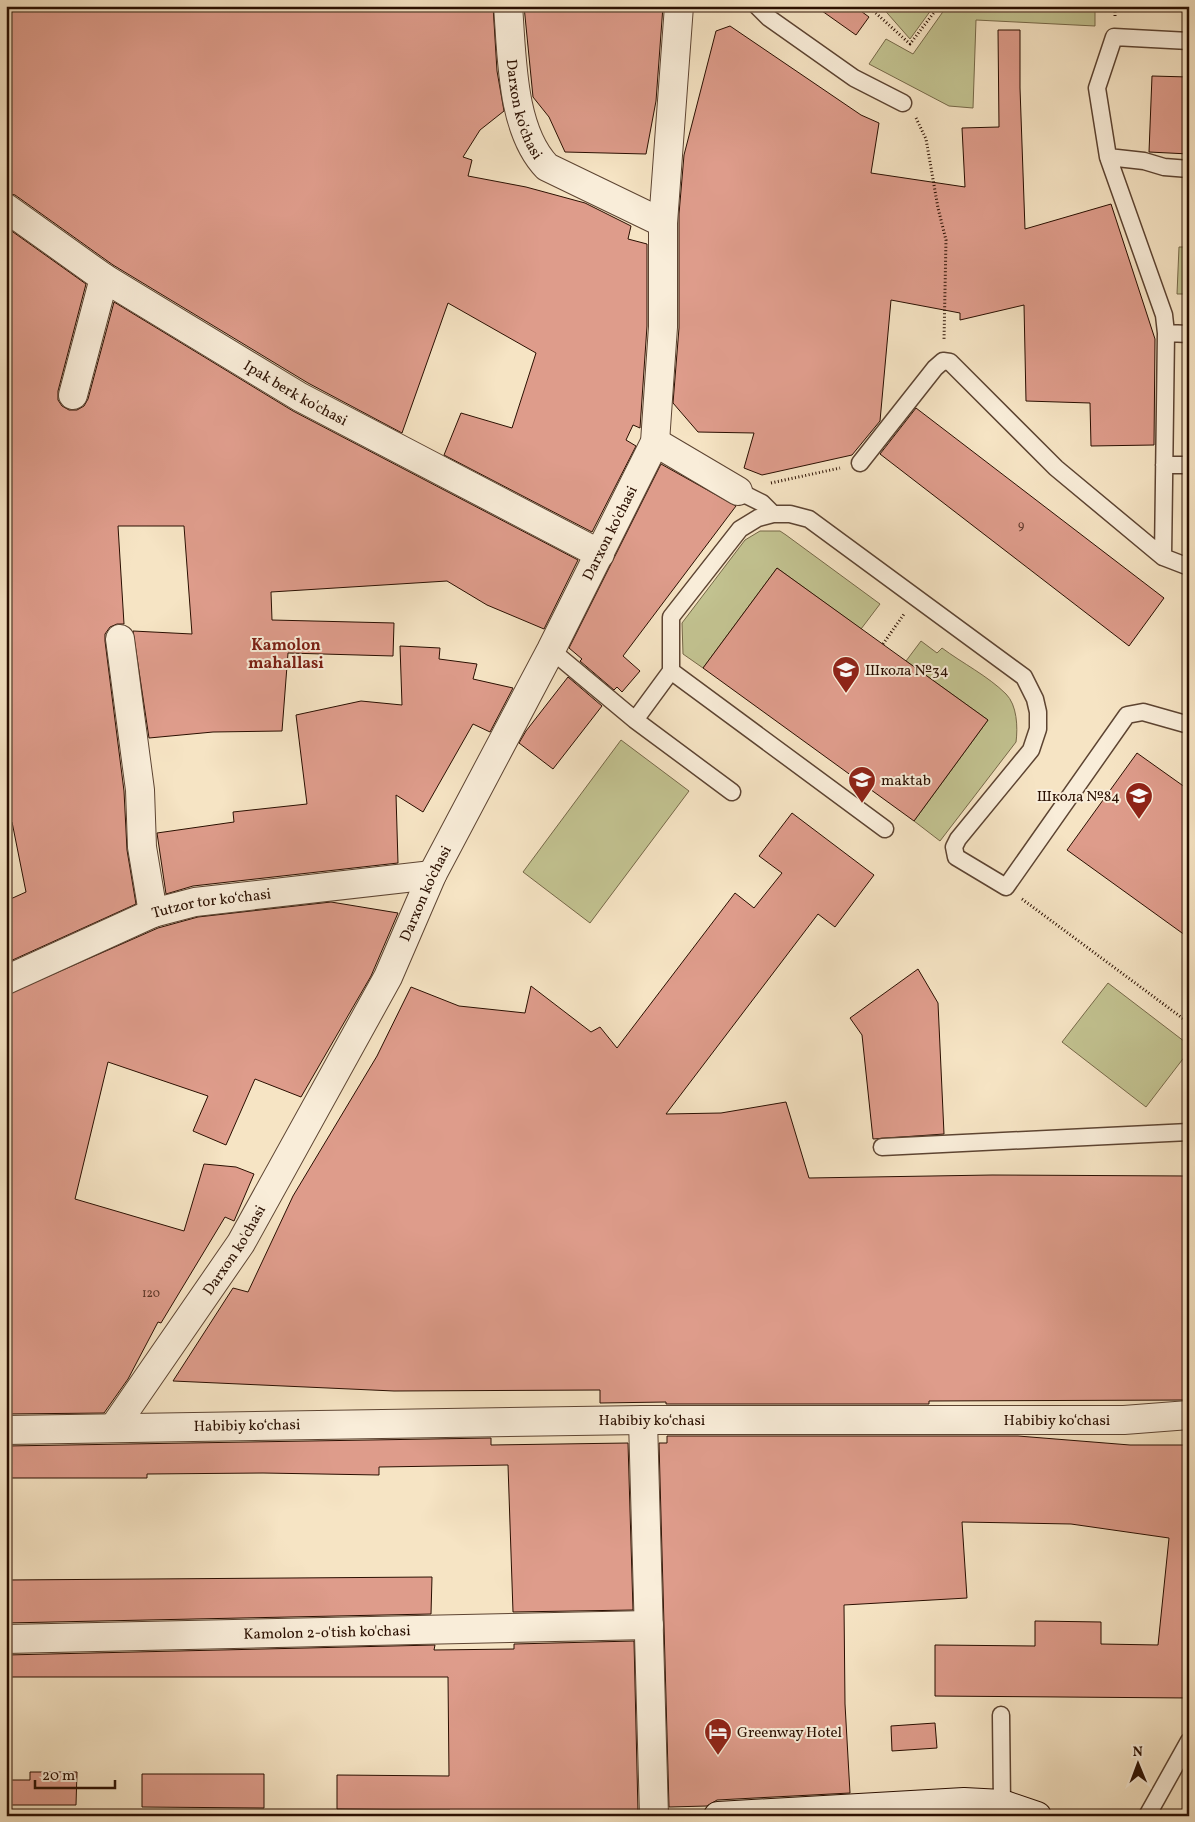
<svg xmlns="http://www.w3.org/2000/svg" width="1195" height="1822" font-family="Vollkorn,serif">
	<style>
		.green { fill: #c2c290; stroke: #766848 }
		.building { fill: #de9c8b; stroke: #2a0f01 }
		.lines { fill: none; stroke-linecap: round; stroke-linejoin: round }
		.lane-casing { stroke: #5d4432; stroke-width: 19 }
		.street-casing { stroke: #5d4432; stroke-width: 30 }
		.secondary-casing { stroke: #2a0f01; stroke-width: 30 }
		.path { stroke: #2a0f01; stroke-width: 3; stroke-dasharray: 1 2.5; stroke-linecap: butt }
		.lane { stroke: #f9edd9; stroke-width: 16 }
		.street { stroke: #f9edd9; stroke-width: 28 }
		.secondary { stroke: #f9edd9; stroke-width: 28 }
		.labels { text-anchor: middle; stroke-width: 4; stroke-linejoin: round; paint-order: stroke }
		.number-label { font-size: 12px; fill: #573224 }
		.street-label { font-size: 15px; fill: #2a0f01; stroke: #f9edd9 }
		.poi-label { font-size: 15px; fill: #2a0f01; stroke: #f9edd9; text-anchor: start }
		.neighbourhood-label { font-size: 16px; font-weight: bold; fill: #7a1f14; stroke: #f9edd9 }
	</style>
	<rect width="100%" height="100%" fill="#f6e4c4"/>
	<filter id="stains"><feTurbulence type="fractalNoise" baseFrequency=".004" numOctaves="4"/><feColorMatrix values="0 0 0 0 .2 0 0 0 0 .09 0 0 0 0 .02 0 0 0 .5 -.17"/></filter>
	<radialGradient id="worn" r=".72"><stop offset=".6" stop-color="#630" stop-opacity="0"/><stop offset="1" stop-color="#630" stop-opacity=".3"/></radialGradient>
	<path class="green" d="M881,6H934L910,39Z
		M947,6H1095V26L976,20L973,108L949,106L869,64L886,39L913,54Z
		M1179,247H1189V294H1177Z
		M760,531H780L786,535L880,604L861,629L777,568L703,668L683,654L682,623L745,540Z
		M921,641L937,653L942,648C962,663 988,676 1006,694C1017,705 1018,727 1016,742L940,841L914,821L988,720L906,661Z
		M621,740L689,791L590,923L523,872Z
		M1108,983L1189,1045V1051L1146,1107L1062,1042Z"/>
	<path class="building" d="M6,6H493L497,71L504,111L480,130L463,157L472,160L468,176L526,187L585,203L631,226L628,239L647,244V326L640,428L633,425L626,440L636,446L592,532L444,455L461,413L512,428L536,353L448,303L402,433L308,383L113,265L15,195L6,193Z
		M524,6H663L656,101L646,154L565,152L549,117L533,97Z
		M815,6H854L869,17L856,35Z
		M730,26L861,115L879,123L871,173L965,187L962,128L999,127L998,30H1020V88L1025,229L1111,204L1155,339L1154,445L1091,446L1090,403L1026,401L1024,305L960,320V313L891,300L880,421L852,455L762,475L744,468L754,433L698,432L673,403L679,328V214L684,155L716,31Z
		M1152,76L1189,77V154L1149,152Z
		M6,227L86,284L58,391V400L62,406L69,410H77L84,406L88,399L114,302L293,411L578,560L544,629L487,605L447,581L271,592L272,620L394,623L393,656L288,653L282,731L213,732L149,738L133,631L192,634L184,526H118L124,624H117L110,627L105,634V641L124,791L127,850L136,904L6,963V901L26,892L12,822L6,824Z
		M916,408L1164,598L1129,646L880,454Z
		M661,464L736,506L623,656L640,671L622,692L617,687L614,690L580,661L582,659L569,648Z
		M777,568L988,720L914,821L703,668Z
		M400,646L440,648L439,659L477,664L473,679L513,688L490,732L473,724L423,812L396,795L398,863L193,886L166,894L157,833L234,822L233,812L307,804L296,715L361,701L402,705Z
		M568,677L602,706L553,769L519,743L526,731Z
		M1137,753L1189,790V938L1067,850Z
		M792,813L874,875L835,927L818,914L666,1114L721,1113L786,1102L809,1178L992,1175L1189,1176V1400L929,1401V1404H666V1402L600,1403V1390L394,1391L173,1381L233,1288L248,1292L293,1196L377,1056L411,987L459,1006L525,1013L531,986L591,1032L600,1027L617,1048L735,893L754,908L782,873L759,856Z
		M331,902L398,913L371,976L301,1097L255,1079L226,1145L193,1131L208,1096L108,1062L75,1199L184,1231L204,1164L236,1167L254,1174L234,1221L225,1217L161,1323L158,1322L128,1379L104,1413L6,1414V995L158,928L198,917Z
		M918,969L938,1003L944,1134L873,1139L862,1035L850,1018Z
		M667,1436H1018L1130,1445H1189V1698L935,1696V1645L1035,1646V1621L1101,1622V1644L1158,1645L1169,1538L1071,1524L962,1522L967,1598L844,1605L845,1704L850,1793L717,1800L707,1806L669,1807L659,1443H667Z
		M491,1438V1445L628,1443L633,1610L513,1612L508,1465L379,1467V1475L263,1473L147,1474V1478H6V1446Z
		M432,1577L431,1614L6,1623V1580Z
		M634,1641L638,1812L451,1816L450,1810L337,1809V1775L449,1776L448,1677H6V1655L435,1645L434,1650L514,1649V1644Z
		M935,1723L937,1748L892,1751L891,1726Z
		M30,1772H77L76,1805H6V1780H30Z
		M142,1774H264V1808L142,1807Z"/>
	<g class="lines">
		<defs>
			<path id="lane" d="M757,6L769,18L854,78L903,103
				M1108,157L1144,161L1164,167L1189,169
				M1166,333L1189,334
				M860,463L935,368L943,361L950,362L1056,468L1163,557L1189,567
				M1164,465H1189
				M738,491L762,503L773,514
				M1163,557L1166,333L1164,315L1108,157L1097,88L1114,37L1189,41
				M551,650L635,720L671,671V617L740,529L758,518L773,514H790L809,519L1024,677L1035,699L1038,712V729L1031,750L958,839L954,847L956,857L1006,887L1127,715L1143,712L1189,725
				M671,671L885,829
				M635,720L732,792
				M882,1147L1189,1132
				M1001,1715L1002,1804
				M1147,1816L1189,1741"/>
			<g id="street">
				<path id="s1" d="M508,6C512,55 511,130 547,167L663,223"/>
				<path id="s2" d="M6,208L104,278L300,397L600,554"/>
				<path d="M73,395L104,278"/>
				<path d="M655,442L738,491"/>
				<path d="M120,639L140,790L142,847L153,913"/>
				<path id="s3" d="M6,980L153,913L195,902L432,875"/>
				<path d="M643,1420L654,1816"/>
				<path id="s4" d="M114,1427L241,1243L388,977L432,875L551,650L655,442L663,327V223L679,6"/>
				<path d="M6,1430L643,1420H1124L1189,1415"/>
				<path id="s5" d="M6,1639L649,1625"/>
			</g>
			<path id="secondary" d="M718,1816L964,1802L1002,1804L1037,1816"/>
		</defs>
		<use href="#lane" class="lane-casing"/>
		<use href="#street" class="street-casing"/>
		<use href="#secondary" class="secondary-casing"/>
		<path class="path" d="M868,6L910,44L939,6
			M1115,16V6
			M916,118L926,139L938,208L946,240L944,340
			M771,483L840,468
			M883,644L904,614
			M1022,899L1189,1023"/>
		<use href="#lane" class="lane"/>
		<use href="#street" class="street"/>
		<use href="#secondary" class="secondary"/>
	</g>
	<defs>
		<symbol id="school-pin" viewBox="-11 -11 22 30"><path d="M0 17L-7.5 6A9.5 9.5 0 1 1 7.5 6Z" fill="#8f2418" stroke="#f9edd9"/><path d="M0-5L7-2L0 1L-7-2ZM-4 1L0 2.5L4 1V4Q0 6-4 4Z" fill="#fff"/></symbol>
		<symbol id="hotel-pin" viewBox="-11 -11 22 30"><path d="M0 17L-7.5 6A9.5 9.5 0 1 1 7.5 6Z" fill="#8f2418" stroke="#f9edd9"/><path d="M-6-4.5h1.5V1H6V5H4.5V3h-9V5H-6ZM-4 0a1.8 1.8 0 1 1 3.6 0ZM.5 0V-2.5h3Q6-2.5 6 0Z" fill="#fff"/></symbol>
	</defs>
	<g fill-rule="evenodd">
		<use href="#school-pin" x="830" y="654" width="32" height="43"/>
		<use href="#school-pin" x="846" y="764" width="32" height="43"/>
		<use href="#school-pin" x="1123" y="780" width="32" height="43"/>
		<use href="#hotel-pin" x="702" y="1716" width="32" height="43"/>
	</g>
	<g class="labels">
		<g class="number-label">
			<text x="1021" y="529">9</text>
			<text x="151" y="1297">120</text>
		</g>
		<g class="street-label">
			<text dy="5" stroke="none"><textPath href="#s1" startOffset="105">Darxon ko'chasi</textPath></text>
			<text dy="5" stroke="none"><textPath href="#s2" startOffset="344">Ipak berk ko'chasi</textPath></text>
			<text dy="5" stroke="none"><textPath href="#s4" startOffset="1024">Darxon ko'chasi</textPath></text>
			<text dy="5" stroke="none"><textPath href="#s4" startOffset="619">Darxon ko'chasi</textPath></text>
			<text dy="5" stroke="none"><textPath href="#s3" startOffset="221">Tutzor tor ko‘chasi</textPath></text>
			<text dy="5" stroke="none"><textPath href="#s4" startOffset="214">Darxon ko'chasi</textPath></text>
			<text x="652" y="1425">Habibiy koʻchasi</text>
			<text x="1057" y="1425">Habibiy koʻchasi</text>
			<text transform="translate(247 1425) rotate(-1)" y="5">Habibiy koʻchasi</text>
			<text dy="5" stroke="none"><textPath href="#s5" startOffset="321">Kamolon 2-o'tish ko'chasi</textPath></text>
		</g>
		<g class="poi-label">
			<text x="865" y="675">Школа №34</text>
			<text x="881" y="785">maktab</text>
			<text x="1120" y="801" text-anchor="end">Школа №84</text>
			<text x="737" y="1737">Greenway Hotel</text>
		</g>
		<g class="neighbourhood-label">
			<text x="286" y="650">Kamolon<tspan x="286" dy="18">mahallasi</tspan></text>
		</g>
	</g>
	<rect width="1195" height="1822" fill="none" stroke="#f6e4c4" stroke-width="25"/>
	<rect x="8" y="8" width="1180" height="1807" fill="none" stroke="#2a0f01" stroke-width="2.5"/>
	<rect x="12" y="12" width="1170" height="1797" fill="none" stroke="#2a0f01"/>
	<g transform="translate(1138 1764) rotate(359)" stroke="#f9edd9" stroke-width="4" paint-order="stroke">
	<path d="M0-4L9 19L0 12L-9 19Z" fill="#2a0f01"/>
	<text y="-8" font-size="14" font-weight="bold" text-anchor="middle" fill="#2a0f01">N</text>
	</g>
	<path d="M35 1780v8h80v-8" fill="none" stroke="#2a0f01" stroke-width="2.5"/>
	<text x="42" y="1780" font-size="15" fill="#2a0f01" stroke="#f9edd9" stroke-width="4" paint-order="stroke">20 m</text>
	<rect width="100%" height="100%" filter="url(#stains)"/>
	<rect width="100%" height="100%" fill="url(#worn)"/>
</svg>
